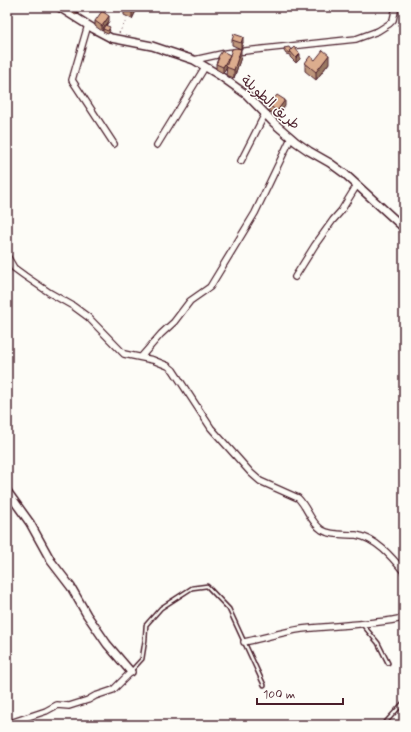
<svg xmlns="http://www.w3.org/2000/svg" width="411" height="732" font-family="Mynerve,'Playpen Sans Arabic',sans-serif">
	<style>
		.lines { fill: none; stroke-linecap: round; stroke-linejoin: round }
		.service-casing { stroke: #4a1f2b; stroke-width: 5.5 }
		.minor-casing { stroke: #4a1f2b; stroke-width: 8 }
		.tertiary-casing { stroke: #4a1f2b; stroke-width: 10 }
		.path { stroke: #4a1f2b; stroke-width: 1; stroke-dasharray: 1 3; stroke-linecap: butt }
		.service { stroke: #fdfcf7; stroke-width: 2.5 }
		.minor { stroke: #fdfcf7; stroke-width: 5.5 }
		.tertiary { stroke: #fdfcf7; stroke-width: 7 }
		.wall { fill: #bd957a; stroke: #4a1f2b }
		.shaded-wall { fill: #9a7963; stroke: #4a1f2b }
		.building { fill: #dcad8e; stroke: #4a1f2b }
		.labels { text-anchor: middle; stroke-width: 3; stroke-linejoin: round; paint-order: stroke }
		.street-label { font-size: 14px; fill: #4a1f2b; stroke: #fdfcf7 }
	</style>
	<rect width="100%" height="100%" fill="#fdfcf7"/>
	<filter id="ink" filterUnits="userSpaceOnUse"><feTurbulence type="fractalNoise" baseFrequency=".025" numOctaves="2"/><feDisplacementMap in="SourceGraphic" scale="8" xChannelSelector="R" yChannelSelector="G"/><feConvolveMatrix kernelMatrix="1 2 1 2 8 2 1 2 1" color-interpolation-filters="sRGB"/></filter>
	<g filter="url(#ink)">
		<g class="lines">
			<defs>
				<path id="service" d="M363,625L378,643L388,663
					M131,671L142,659L145,640L146,625L161,608L192,588L207,586L229,609L264,685
					M385,723L404,702"/>
				<path id="minor" d="M88,25L72,80L114,144
					M194,60L226,53L356,39L378,31L389,24L393,20L396,7
					M157,145L205,67
					M241,161L265,114
					M7,256L14,268L25,276L50,293L73,306L88,317L124,354L153,360L168,366L173,370L211,428L251,473L260,481L298,498C308,508 310,522 322,530C332,536 345,534 356,535C376,538 392,557 404,572
					M295,277L315,245L333,220L341,211L357,185
					M141,357L161,334L174,322L190,301L210,287L255,213L291,138
					M244,642C264,638 282,632 302,629C336,625 370,625 404,618
					M7,724L46,711L57,705L69,706L88,700L95,696L113,690L131,672"/>
				<path id="tertiary" d="M59,7L94,29L111,38L152,46L194,60L219,75L247,95L274,123L296,142L309,151L330,163L345,174L404,228
					M7,491L30,523L51,561L71,587L87,615L107,644L131,672"/>
			</defs>
			<use href="#service" class="service-casing"/>
			<use href="#minor" class="minor-casing"/>
			<use href="#tertiary" class="tertiary-casing"/>
			<path class="path" d="M397,25L404,24
				M119,33L127,19"/>
			<use href="#service" class="service"/>
			<use href="#minor" class="minor"/>
			<use href="#tertiary" class="tertiary"/>
		</g>
		<path class="wall" d="M63,7H81L76,15Z
			M124,7H138L132,19L124,15Z
			M95,21H109L106,26L110,30L108,34L103,32V30L102,31L95,26Z
			M232,40L243,42L241,49L232,45Z
			M284,48L291,50L300,59L296,63L290,57V55L286,54L284,51Z
			M218,57H241L234,78L226,75L227,66L223,73L216,69V64L218,59Z
			M315,60L329,63L316,80L305,71V63Z
			M269,105L285,106L277,116L269,111Z"/>
		<path class="shaded-wall" d="M76,7H81L76,15Z
			M134,7H138L132,19V11Z
			M109,16V21L102,31V26Z
			M243,37V42L241,49V43Z
			M241,49V57L234,78V70Z
			M300,54V59L296,63V58Z
			M230,55V61L223,73V67Z
			M329,55V63L316,80V72Z
			M285,100V106L277,116V111Z"/>
		<path class="building" d="M125,7H134L132,11Z
			M102,11L109,16L102,26L95,21Z
			M105,25L110,27L108,31L103,29Z
			M234,34L243,37L241,43L232,40Z
			M289,47L291,50L289,53L286,51L284,48Z
			M294,47L300,54L296,58L290,51Z
			M236,48L241,49L234,70L226,67L232,49Z
			M323,50L329,55L316,72L305,63L310,56L315,60Z
			M222,51L230,55L223,67L216,64L219,58L218,57Z
			M277,95L285,100L277,111L269,105Z"/>
	</g>
	<g class="labels">
		<g class="street-label">
			<text transform="translate(271 102) rotate(42)" y="5">طريق الطويلة</text>
		</g>
	</g>
	<rect width="411" height="732" fill="none" stroke="#fdfcf7" stroke-width="24"/>
	<rect x="12" y="12" width="387" height="708" fill="none" stroke="#4a1f2b" stroke-width="1.5" filter="url(#ink)"/>
	<path d="M257 698v6h86v-6" fill="none" stroke="#4a1f2b" stroke-width="2"/>
	<text x="263" y="698" font-size="12" fill="#4a1f2b" stroke="#fdfcf7" stroke-width="3" paint-order="stroke">100 m</text>
</svg>
